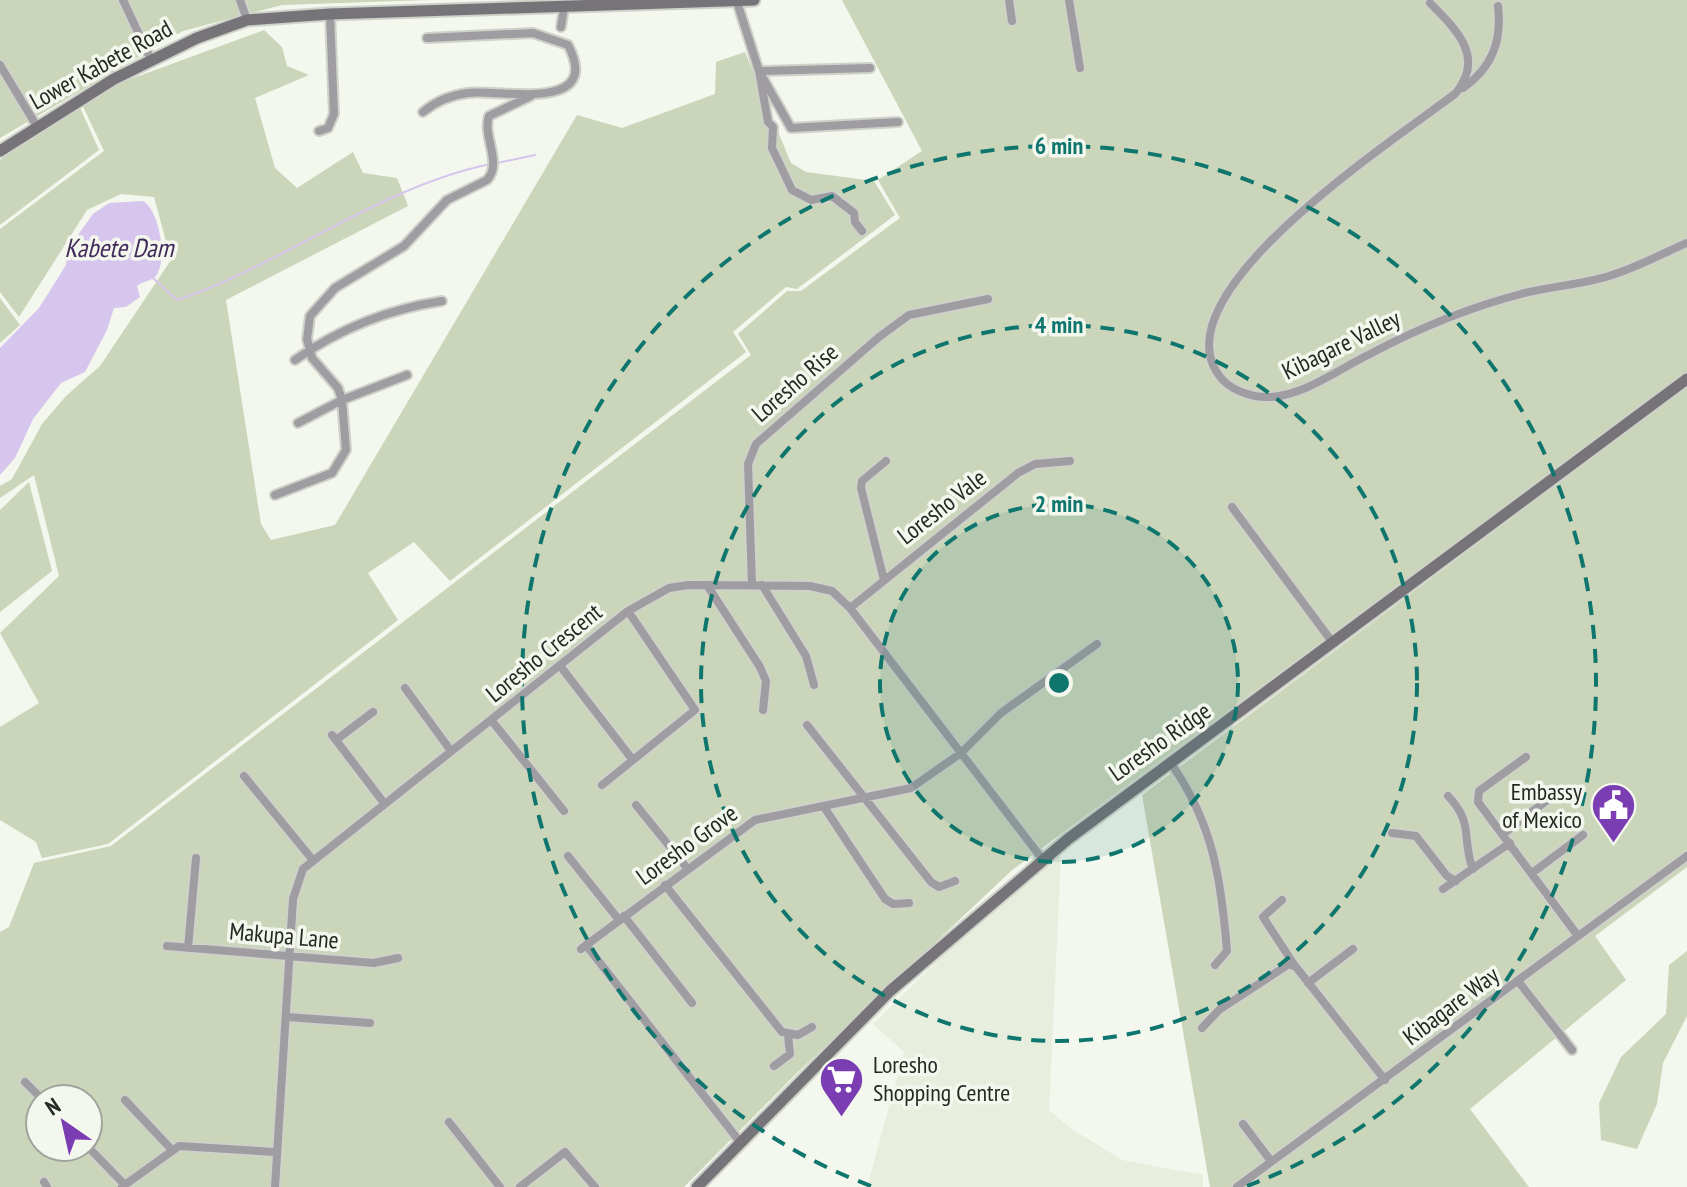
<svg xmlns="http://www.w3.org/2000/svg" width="1687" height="1187" font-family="'PT Sans Narrow',sans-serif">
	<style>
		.built { fill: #e7eedd }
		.green { fill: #cbd5ba; fill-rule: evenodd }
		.water { fill: #d6c5ed }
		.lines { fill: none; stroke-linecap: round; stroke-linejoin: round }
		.stream { stroke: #d6c5ed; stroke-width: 2 }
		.street-casing { stroke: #ced2c9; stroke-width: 12 }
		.secondary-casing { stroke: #ced2c9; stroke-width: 15 }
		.street { stroke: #9f9da1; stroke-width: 8 }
		.secondary { stroke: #767479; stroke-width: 11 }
		.ring { fill: none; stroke: #0f766e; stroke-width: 4; stroke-dasharray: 14 10 }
		.labels { text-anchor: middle; stroke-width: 7; stroke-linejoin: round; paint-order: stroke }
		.street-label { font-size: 24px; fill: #252723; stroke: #f3f7ed }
		.poi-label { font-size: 24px; fill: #252723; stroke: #f3f7ed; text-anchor: end }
		.water-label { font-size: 26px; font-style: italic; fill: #422a5b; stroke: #f3f7ed }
		.centre { fill: #0f766e; stroke: #f3f7ed; stroke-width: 4 }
		.ring-label { font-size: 24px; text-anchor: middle; font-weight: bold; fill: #0f766e; stroke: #f3f7ed; stroke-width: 7; stroke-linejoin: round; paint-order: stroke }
	</style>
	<rect width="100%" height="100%" fill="#f3f7ed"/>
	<path class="built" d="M1061,854L1049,1110L1070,1128L1122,1160L1203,1175V1187H867L904,1052L873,1024L966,933Z"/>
	<path class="green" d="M0,0H430L282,5L183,31L0,138Z
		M842,0H1687V372L1011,871L795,1075L684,1187H0V932L9,927L34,863L111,846L751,355L738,334L787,291H801L900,218L878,180L922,151ZM40,1099H88V1147H40Z
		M264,30L282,47L287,66L309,75L255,98L275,168L297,188L353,152L363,173L397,178L408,206L226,300L261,524L271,540L335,525L577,115L622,128L715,94L716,62L745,52L791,163L806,172L874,181L895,215L797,289L786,287L733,332L746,352L450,581L414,542L368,573L398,620L108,844L42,858L36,842L0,820V727L39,703L0,633L59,576L34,475L0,498V486L12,479L42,424L66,396L100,366L171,260L154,197L121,194L87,210L19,317L0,292V229L104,151L79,98Z
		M78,103L99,150L0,225V160Z
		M0,298L20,325L0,343Z
		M1687,387V867L1595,936L1626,980L1470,1109L1529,1187H1210L1142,795Z
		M29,482L52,571L0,612V510Z
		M1687,951V1016L1663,1063L1657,1104L1637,1149L1601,1140L1599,1103L1621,1057L1666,1014L1669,965Z"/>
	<path class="water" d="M143,201C160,210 169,265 154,278C149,281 142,282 137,286L140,297L126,307L114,308L107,330L85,372L61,383L33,419L15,458L0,475V348L39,308L66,265L67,250L93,214L109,203Z"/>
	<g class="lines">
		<path class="stream" d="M497,163L535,155
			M153,278L177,300C285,264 377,188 490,164"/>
		<defs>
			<path id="street" d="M123,0L151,60
				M240,0L247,20
				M1009,0L1012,21
				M1069,0L1080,68
				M737,2L759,71L791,128L898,122
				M1430,3C1457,30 1485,57 1456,93C1401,136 1160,290 1218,374C1228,390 1252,398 1271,397C1305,395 1339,369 1370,354C1419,328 1467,308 1521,294C1550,286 1580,285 1609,276C1636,268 1661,254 1687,243
				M561,27L564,8
				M0,65L36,125
				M1463,88C1493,67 1502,40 1498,6
				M423,112C435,102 451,95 468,93C498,89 604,114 568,45L533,33L427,38
				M319,131L328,128L334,114L330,14
				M862,231L855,222L854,213L832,196L811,200L792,190L772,148L773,127L768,122L759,71L870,68
				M295,360C339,329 389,309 442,301
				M298,423L342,400L407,375
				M275,495L332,473L346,450L342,400L338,388L312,358L307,339L310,316L335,288L404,246L447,200L487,180C503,163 482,136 489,116L531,96
				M1232,507L1333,643
				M884,580L861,488L862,481L886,461
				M707,585L760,667L766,681L763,710
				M752,585L748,464L756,444L879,337L909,315L988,299
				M762,585L806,656L814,685
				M850,608L1018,473L1035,464L1070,461
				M561,667L632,759
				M405,688L451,751
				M492,721L564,811
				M807,725L931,882L939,887L955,881
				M332,735L384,803
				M336,740L373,712
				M1526,757L1479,791L1478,802L1578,936
				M1170,762C1213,823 1221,878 1227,951L1215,965
				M244,776L312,859
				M602,785L695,710L628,611
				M1448,796C1475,824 1461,840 1473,869
				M636,805L687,868
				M824,807L885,899L893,904L909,903
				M1392,833L1416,836L1447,876L1456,881
				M1503,834L1546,801
				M568,856L619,920
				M1532,873L1583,835
				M665,885L782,1032L798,1035L812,1027
				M1443,889L1510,843
				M1282,900L1263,917L1295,966
				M624,916L692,1003
				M586,945L740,1142
				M167,946L374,963L398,958
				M188,948L196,858
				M581,949L755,820L911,788L961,753L1001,713L1097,644
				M1518,981L1572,1050
				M1308,983L1353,949
				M287,1017L370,1023
				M1202,1028L1219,1010L1289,964L1296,967L1385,1080
				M774,1066L790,1054L788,1035
				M25,1082L42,1099
				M125,1100L172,1150
				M449,1122L500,1187
				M1243,1124L1271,1161
				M88,1147L124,1184
				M44,1182L47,1187
				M122,1187L179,1146L276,1152
				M275,1187L293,899L303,869L628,611L669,588L688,585L810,586L832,591L850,608L1043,860
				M520,1187L565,1152L595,1187
				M1237,1187L1687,856"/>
			<path id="secondary" d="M0,151L114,79L197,38L247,20L330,14L754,0
				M697,1187L890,991L1068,839L1687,379"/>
		</defs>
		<use href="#street" class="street-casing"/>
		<use href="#secondary" class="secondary-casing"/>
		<use href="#street" class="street"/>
		<use href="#secondary" class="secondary"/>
	</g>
	<circle cx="1059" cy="683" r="179" fill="#0f766e" fill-opacity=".12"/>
	<g class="ring">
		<circle cx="1059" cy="683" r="179"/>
		<circle cx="1059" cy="683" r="358"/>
		<path d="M871 1186A537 537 0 1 1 1247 1186"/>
	</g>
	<defs>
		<symbol id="civic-pin" viewBox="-11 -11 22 30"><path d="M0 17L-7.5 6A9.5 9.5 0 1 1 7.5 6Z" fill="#7b3db2" stroke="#f3f7ed"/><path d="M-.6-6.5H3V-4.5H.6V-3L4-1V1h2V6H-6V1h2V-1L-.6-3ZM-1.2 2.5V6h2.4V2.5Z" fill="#fff"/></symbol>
		<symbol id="supermarket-pin" viewBox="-11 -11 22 30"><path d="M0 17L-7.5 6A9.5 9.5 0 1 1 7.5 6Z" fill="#7b3db2" stroke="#f3f7ed"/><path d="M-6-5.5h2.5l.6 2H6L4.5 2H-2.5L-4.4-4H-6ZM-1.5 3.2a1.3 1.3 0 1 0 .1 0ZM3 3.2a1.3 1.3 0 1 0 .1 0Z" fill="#fff"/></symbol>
	</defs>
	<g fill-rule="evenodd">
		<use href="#civic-pin" x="1588" y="780" width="51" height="69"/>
		<use href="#supermarket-pin" x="816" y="1054" width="51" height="69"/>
	</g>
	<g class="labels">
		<g class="street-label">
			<text transform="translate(101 65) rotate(-29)" y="8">Lower Kabete Road</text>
			<text transform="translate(1341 345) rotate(-26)" y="8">Kibagare Valley</text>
			<text transform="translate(795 383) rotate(-41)" y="8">Loresho Rise</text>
			<text transform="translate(942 507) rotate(-38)" y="8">Loresho Vale</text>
			<text transform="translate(544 653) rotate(-39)" y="8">Loresho Crescent</text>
			<text transform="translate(1160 742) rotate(-35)" y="8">Loresho Ridge</text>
			<text transform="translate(687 845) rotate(-36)" y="8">Loresho Grove</text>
			<text transform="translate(284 936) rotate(5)" y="8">Makupa Lane</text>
			<text transform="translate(1451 1006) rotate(-37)" y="8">Kibagare Way</text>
		</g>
		<g class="poi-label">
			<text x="1582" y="800">Embassy<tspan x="1582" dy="28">of Mexico</tspan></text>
			<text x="873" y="1073" text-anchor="start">Loresho<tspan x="873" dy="28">Shopping Centre</tspan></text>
		</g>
		<g class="water-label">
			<text x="119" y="257">Kabete Dam</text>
		</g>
	</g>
	<circle cx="1059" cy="683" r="12" class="centre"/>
	<g class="ring-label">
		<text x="1059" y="154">6 min</text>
		<text x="1059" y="333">4 min</text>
		<text x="1059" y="512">2 min</text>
	</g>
	<g transform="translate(64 1123) rotate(326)"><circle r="38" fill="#f3f7ed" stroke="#a1a49c" stroke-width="2"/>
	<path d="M0-6L14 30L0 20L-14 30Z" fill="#7b3db2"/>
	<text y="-12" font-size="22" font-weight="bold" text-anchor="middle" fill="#252723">N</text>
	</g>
</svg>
